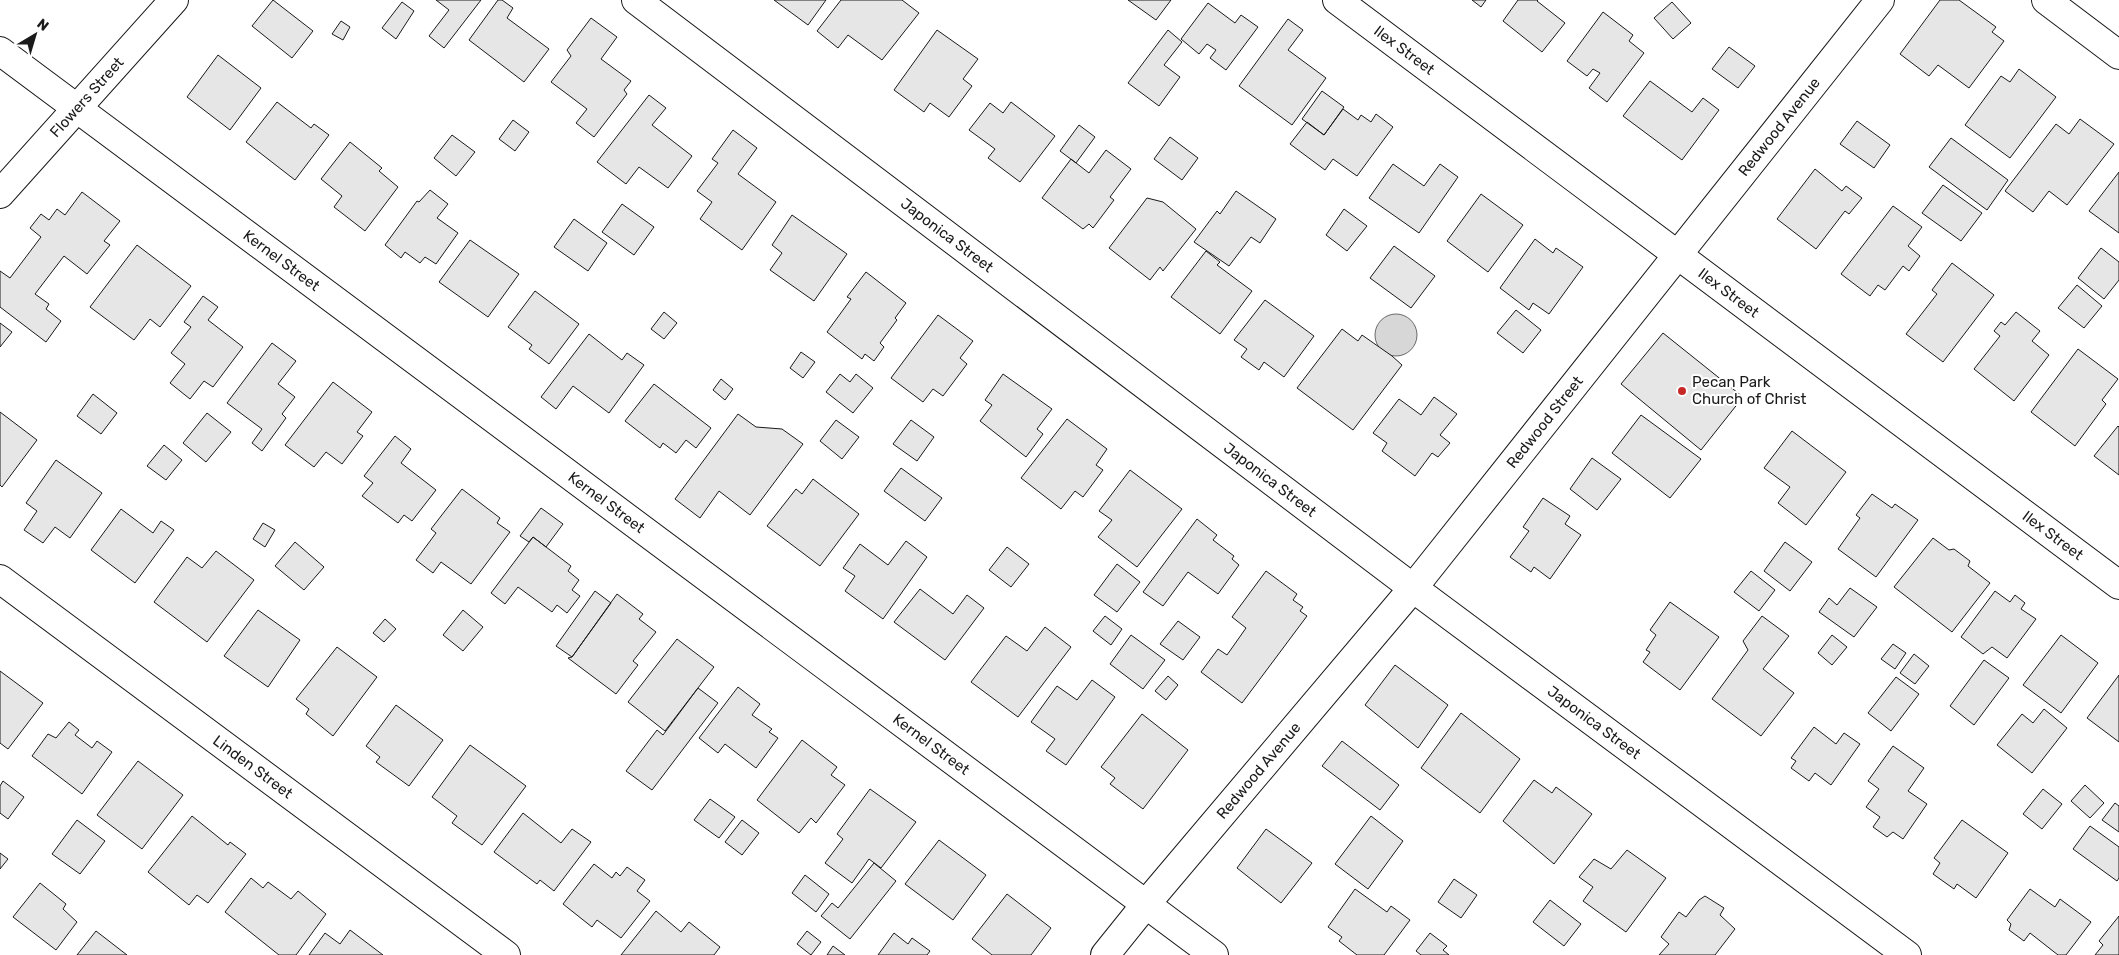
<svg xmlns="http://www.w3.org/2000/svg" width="2119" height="955" font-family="Rubik,sans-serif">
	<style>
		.water { fill: #d7d7d7; stroke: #6a6a6a }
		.building { fill: #e6e6e6; stroke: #1a1a1a }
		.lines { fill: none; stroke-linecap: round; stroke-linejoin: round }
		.street-casing { stroke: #1a1a1a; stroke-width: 30 }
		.street { stroke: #fff; stroke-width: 28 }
		.poi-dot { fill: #c62828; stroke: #fff; stroke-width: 2 }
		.labels { text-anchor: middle; stroke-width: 4; stroke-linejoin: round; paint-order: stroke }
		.street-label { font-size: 15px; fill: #1a1a1a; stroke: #fff }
		.poi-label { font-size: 15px; fill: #1a1a1a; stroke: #fff; text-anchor: start }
	</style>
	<rect width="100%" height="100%" fill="#fff"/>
	<path class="water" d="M1375 335a21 21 0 1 1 42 0a21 21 0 1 1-42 0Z"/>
	<path class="building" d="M273,0L313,31L292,58L252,26Z
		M436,0H481L444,48L429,36L449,10Z
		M498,0H502L513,8L507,18L549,49L524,82L469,40Z
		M774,0H826L808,25Z
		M841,0H902L919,13L882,60L848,35L838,48L817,31Z
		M1128,0H1171L1156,20Z
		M1472,0H1486L1481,7Z
		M1518,0H1538L1537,1L1565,23L1542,52L1503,21Z
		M1940,0H1959L1996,27L1992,32L2004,41L1969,88L1938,65L1929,76L1900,54Z
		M402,2L414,11L396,39L382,28Z
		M1672,2L1691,23L1673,39L1654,18Z
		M1208,3L1235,23L1241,15L1258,27L1226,70L1210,58L1216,50L1207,44L1199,54L1181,39Z
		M1603,12L1633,35L1629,41L1644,53L1607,102L1589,88L1600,73L1593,69L1587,76L1567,61Z
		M591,18L617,37L601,59L631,81L624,90L627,94L594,137L576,123L587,109L551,82L571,56L567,50Z
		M1288,19L1303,30L1288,50L1326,78L1292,125L1239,86Z
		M341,21L350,27L343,40L332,34Z
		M937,30L978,59L963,79L972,86L949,117L930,103L924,112L894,90Z
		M1168,30L1182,42L1164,65L1180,77L1159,106L1128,83Z
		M1729,47L1755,66L1738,88L1712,69Z
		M218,55L261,88L230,130L187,97Z
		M2019,69L2056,97L2010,158L1965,125L2001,76L2010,82Z
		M1650,81L1692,112L1703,98L1719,110L1682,160L1623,116Z
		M1322,91L1344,107L1324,135L1302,119Z
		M649,95L666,108L652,125L692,156L668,188L639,167L626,184L597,162Z
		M277,102L311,128L314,124L329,135L295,180L246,142Z
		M1011,102L1055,136L1020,182L988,158L995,149L969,130L990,103L1003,113Z
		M1343,109L1358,120L1361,115L1371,122L1376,114L1393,127L1357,176L1333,159L1325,170L1290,144L1307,122L1324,135Z
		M2080,119L2114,144L2067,205L2049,191L2033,212L2005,191L2056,124L2069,134Z
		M513,120L529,132L515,151L499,139Z
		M1857,121L1890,145L1874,168L1840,144Z
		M1079,125L1095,137L1076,163L1060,151Z
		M733,130L757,148L738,174L776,202L742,250L700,219L712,202L697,191L718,163L712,159Z
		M452,135L475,152L456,176L434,158Z
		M1170,137L1198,158L1182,180L1154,159Z
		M1951,138L2008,180L1987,210L1929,167Z
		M350,142L382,168L379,171L398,187L365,231L334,207L342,196L321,179Z
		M1106,150L1131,169L1110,197L1114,200L1093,228L1089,224L1083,229L1042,198L1071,159L1089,173Z
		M1393,164L1424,186L1440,164L1458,177L1419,233L1369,198Z
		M1815,169L1842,191L1846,186L1862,198L1849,214L1845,211L1816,249L1777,219Z
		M2119,172V233L2089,211Z
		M1943,185L1982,213L1961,241L1922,213Z
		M430,190L448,204L437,218L458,233L436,264L425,257L420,263L405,252L401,258L385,245L417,201L419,202Z
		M1236,191L1276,219L1260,243L1251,237L1229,266L1194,242L1217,211L1220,214Z
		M82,192L120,221L104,241L110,245L87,274L64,256L35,294L49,304L46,309L61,321L46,342L0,307V271L10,278L41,237L30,228L41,214L49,220L57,209L65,215Z
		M1481,194L1523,225L1488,272L1447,241Z
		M1147,198L1163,202L1196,229L1163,271L1160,267L1150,280L1109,248Z
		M622,204L654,227L634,255L602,232Z
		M1893,206L1922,227L1908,246L1920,256L1909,271L1903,266L1885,290L1878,285L1870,296L1841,274Z
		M1344,209L1367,226L1347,251L1326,235Z
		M792,215L847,254L814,301L770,270L782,253L772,245Z
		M574,219L607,243L588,271L554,247Z
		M1535,239L1553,253L1556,248L1583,267L1549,314L1533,303L1529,310L1500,288Z
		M470,240L519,274L488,317L439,282Z
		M137,245L191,286L160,327L150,319L134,340L90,307Z
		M1394,246L1435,276L1411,308L1370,278Z
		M2101,248L2119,262V280L2104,299L2078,278Z
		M1206,251L1220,262L1217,265L1252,291L1220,334L1171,297Z
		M1952,263L1994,295L1943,362L1906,334L1937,294L1932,290Z
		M866,272L906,303L895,318L897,320L880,343L884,347L874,361L865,354L862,359L827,332L851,299L847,297Z
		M2077,285L2102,306L2084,328L2058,308Z
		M535,291L579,324L549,364L529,349L532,345L508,327Z
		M203,296L218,307L208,320L243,347L213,387L204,381L190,399L170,383L185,364L171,353L191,327L184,322Z
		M1265,300L1314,336L1284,377L1264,362L1259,370L1241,357L1247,349L1234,340Z
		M1516,310L1541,330L1523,353L1497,333Z
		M664,312L677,323L664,339L651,329Z
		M2016,312L2040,331L2032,341L2049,355L2014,401L1974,369L2000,336L1994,331L2001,322L2005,325Z
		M938,315L973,341L960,358L967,364L943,396L933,389L923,402L891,378Z
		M0,323L12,332L0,347Z
		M1342,329L1358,341L1362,335L1392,356L1402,365L1353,430L1297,388Z
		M1663,333L1743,397L1701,450L1621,384Z
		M589,334L622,360L627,353L644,365L609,413L573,386L556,409L541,397Z
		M272,343L296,361L278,384L295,397L282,414L286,418L262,451L252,443L262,429L227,403Z
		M2078,349L2118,379L2102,400L2106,404L2075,446L2031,412Z
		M801,352L815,362L803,378L790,368Z
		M840,374L850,382L856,374L873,388L853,413L826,392Z
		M1003,374L1052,409L1037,429L1043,434L1026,457L980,421L992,405L985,400Z
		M721,379L733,389L725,400L713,390Z
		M333,382L372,412L357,432L363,436L342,464L326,452L314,467L285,445Z
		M654,384L711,428L696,448L686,440L676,453L663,443L660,448L625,421Z
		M93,394L117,413L101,434L77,416Z
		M1434,397L1457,414L1440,435L1450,443L1438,457L1432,453L1415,476L1382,451L1387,443L1373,433L1399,399L1421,415Z
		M0,412L37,440L2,487L0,485Z
		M207,413L231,432L206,462L183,443Z
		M738,414L756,427L782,429L803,444L750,515L719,491L700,518L675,499Z
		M1641,415L1701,459L1670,498L1612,453Z
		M1067,419L1107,449L1096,465L1103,470L1083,497L1075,491L1061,509L1021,478Z
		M836,420L859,437L842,459L820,441Z
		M911,420L934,437L917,461L893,444Z
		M2118,426L2119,427V475L2094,456Z
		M1792,431L1846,472L1806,525L1778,503L1790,487L1764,468Z
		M395,436L411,449L401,463L436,490L412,521L404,515L398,523L362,496L373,483L364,476Z
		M164,445L182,460L166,480L147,466Z
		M1592,458L1621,479L1597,510L1570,489Z
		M56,460L102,493L70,538L55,527L43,543L24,530L37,511L26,503Z
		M901,468L942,498L925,521L884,491Z
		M1130,470L1182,509L1137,567L1098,537L1112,520L1099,511Z
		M813,479L859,514L820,566L767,526L796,489L802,494Z
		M462,489L500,518L497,523L510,532L471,584L441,562L433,573L416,560L436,533L431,529Z
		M1872,494L1892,508L1895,504L1918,520L1876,577L1838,549L1860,518L1856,515Z
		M1543,498L1570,516L1565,524L1581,535L1550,579L1534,567L1531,572L1510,557L1529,531L1523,527Z
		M541,508L563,524L546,547L533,537L529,542L520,536Z
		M121,509L153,533L161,521L174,530L135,583L91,550Z
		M1197,519L1217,535L1213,540L1234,556L1232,559L1239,565L1218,594L1188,572L1163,606L1143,592Z
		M263,523L275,530L265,547L253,539Z
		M533,537L571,566L568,571L579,580L572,590L580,596L567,613L557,605L552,612L518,587L505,604L491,593Z
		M1933,538L1949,550L1954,549L1970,561L1968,566L1990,583L1952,632L1894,587Z
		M906,541L927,557L883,619L845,591L855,576L843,568L860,544L888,565Z
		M295,542L324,567L304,590L275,566Z
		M1785,542L1812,562L1790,591L1764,571Z
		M1007,547L1029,564L1011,587L989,570Z
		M216,551L254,580L207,642L154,602L187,557L202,568Z
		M1117,564L1140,582L1117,612L1094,595Z
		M1266,571L1297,594L1293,600L1303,607L1300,611L1307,616L1242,703L1201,672L1218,649L1227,655L1246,628L1232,617Z
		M1751,571L1775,590L1759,611L1734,592Z
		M1850,588L1877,607L1854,637L1819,612L1829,598L1837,605Z
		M920,589L953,614L967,595L984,608L945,660L894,622Z
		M595,591L611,603L572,657L556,646Z
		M1995,591L2010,602L2015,595L2025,603L2021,609L2036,619L2007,658L1992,647L1983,654L1961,637Z
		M617,594L643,614L639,619L656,632L633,661L638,665L616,694L568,658L572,657Z
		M1670,602L1719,637L1680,690L1643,662L1650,652L1646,650L1656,635L1650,630Z
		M258,610L300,640L268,687L224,656Z
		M463,610L483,627L463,651L443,635Z
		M1105,616L1122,629L1111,645L1093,631Z
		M1762,616L1789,636L1763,669L1794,693L1761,736L1712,699L1748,650L1743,641Z
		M385,619L396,629L384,642L373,633Z
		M1178,621L1200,637L1183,660L1160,644Z
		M1045,627L1071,647L1018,717L971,682L1006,636L1027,651Z
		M1131,635L1165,660L1143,689L1110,664Z
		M1832,635L1847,647L1832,665L1818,653Z
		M2061,635L2098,663L2061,713L2023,685Z
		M677,639L714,667L665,731L628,702Z
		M1893,644L1906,653L1895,669L1881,659Z
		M337,647L377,677L333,736L306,714L309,709L296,699Z
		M1914,654L1929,666L1915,684L1900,673Z
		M1984,660L2009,678L1974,725L1950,706Z
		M1395,665L1448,705L1418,748L1365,705Z
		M0,671L43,703L8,749L0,743Z
		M2119,675V742L2087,718Z
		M1168,676L1178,685L1166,700L1155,691Z
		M1896,677L1919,694L1891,731L1868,713Z
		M1092,680L1115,697L1066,765L1046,751L1055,739L1031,722L1057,686L1077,700Z
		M738,687L760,704L752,715L772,729L769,732L778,738L756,768L725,744L718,753L699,738Z
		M698,688L718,703L652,790L626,771L657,730L663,735Z
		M396,705L443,740L409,786L376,762L380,757L366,746Z
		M2044,709L2067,728L2032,773L1997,745L2022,714L2033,723Z
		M1461,713L1520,759L1480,813L1421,768Z
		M1142,714L1188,750L1143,809L1110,784L1115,778L1101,767Z
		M69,722L79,730L75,735L92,748L97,741L112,752L82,794L32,756L48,734L56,738Z
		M1814,727L1836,744L1844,733L1860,744L1831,785L1815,773L1809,781L1791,768L1796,761L1791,758Z
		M802,740L837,767L831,775L845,785L816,823L811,818L799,833L757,800Z
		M1342,741L1399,785L1380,810L1322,766Z
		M470,745L526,786L482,845L452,823L457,816L432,797Z
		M1893,746L1924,768L1908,791L1927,804L1903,839L1893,832L1887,837L1873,827L1880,817L1866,807L1879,789L1868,781Z
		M138,761L183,795L142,849L97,815Z
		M1534,780L1552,793L1556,787L1592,814L1554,864L1503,821Z
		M3,781L24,797L8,819L0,813V786Z
		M2085,785L2104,803L2090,818L2071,801Z
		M870,789L916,822L881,868L869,859L852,883L825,863L843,839L837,834Z
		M2043,789L2062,804L2042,829L2023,814Z
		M710,799L735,817L719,838L694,820Z
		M2115,803L2119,806V832L2102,820Z
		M523,813L561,843L572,829L591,842L554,891L540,880L537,884L494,852Z
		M192,816L228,845L230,842L246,854L208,903L197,895L189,905L148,872Z
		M1371,816L1403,841L1368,889L1335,864Z
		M77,820L105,841L80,874L52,854Z
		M742,820L759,833L742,855L725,842Z
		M1962,820L2008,853L1976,898L1957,884L1954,889L1933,874L1940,863L1934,858Z
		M2090,826L2119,847V878L2117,881L2073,849Z
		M1266,829L1312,863L1281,903L1237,868Z
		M939,840L986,875L953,920L905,884Z
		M1627,850L1666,878L1626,932L1583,901L1593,887L1579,877L1594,859L1611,869Z
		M0,853L8,859L0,869Z
		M874,863L896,881L850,939L821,916L832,903L838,908Z
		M594,864L612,878L616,872L620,876L627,867L645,880L637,891L650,901L621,938L597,920L592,927L563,904Z
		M805,875L829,894L816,912L792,893Z
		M251,878L263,888L268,882L291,899L298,891L326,914L296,955H279L225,912Z
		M1454,879L1477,895L1461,918L1438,902Z
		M40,883L66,904L63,909L77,922L56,950L13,917Z
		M1355,889L1387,912L1391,906L1410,920L1384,955H1357L1339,941L1342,937L1328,927Z
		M2030,889L2055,907L2060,899L2091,922L2066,955H2058L2030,933L2024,941L2009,930L2011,924L2007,920Z
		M1007,894L1051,928L1031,955H992L972,939Z
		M1705,896L1724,908L1720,915L1735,929L1715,955H1659L1669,944L1661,937L1679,912L1686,917L1699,900Z
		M1550,900L1581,924L1564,946L1533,922Z
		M656,911L681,932L689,922L720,947L714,955H621Z
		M2119,916V955H2095L2103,945L2099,941Z
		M350,930L383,955H309L325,933L340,944Z
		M96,931L127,955H77Z
		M807,931L821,942L811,955L797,944Z
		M894,933L908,944L912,938L930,951L927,955H878Z
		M1430,933L1447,946L1443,950L1449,955H1421L1416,951Z
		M833,946L845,955H827Z"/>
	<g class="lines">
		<defs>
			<g id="street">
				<path id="s1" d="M636,0L1413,588L1907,955"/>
				<path id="s2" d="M1337,0L2119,585"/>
				<path d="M2046,0L2119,55"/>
				<path id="s3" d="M0,51L1214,955"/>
				<path id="s4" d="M0,194L174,0"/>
				<path id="s5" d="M0,579L506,955"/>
				<path id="s6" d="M1105,955L1146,904L1413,588L1880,0"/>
			</g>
		</defs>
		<use href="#street" class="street-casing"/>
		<use href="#street" class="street"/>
	</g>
	<circle class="poi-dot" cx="1682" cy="391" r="5"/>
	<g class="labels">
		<g class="street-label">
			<text dy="5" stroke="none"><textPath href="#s2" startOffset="84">Ilex Street</textPath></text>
			<text dy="5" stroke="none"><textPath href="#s4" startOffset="130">Flowers Street</textPath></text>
			<text dy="5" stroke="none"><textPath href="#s6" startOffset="1068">Redwood Avenue</textPath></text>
			<text dy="5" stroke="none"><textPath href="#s1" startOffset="390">Japonica Street</textPath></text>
			<text dy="5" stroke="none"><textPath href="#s3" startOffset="351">Kernel Street</textPath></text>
			<text dy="5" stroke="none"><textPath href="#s2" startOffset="489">Ilex Street</textPath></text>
			<text dy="5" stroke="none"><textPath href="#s6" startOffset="691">Redwood Street</textPath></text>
			<text dy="5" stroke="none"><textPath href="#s1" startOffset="795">Japonica Street</textPath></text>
			<text dy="5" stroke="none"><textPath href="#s3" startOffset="756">Kernel Street</textPath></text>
			<text dy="5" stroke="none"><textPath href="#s2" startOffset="894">Ilex Street</textPath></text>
			<text dy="5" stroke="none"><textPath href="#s1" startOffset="1200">Japonica Street</textPath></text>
			<text dy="5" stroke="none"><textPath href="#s3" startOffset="1161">Kernel Street</textPath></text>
			<text dy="5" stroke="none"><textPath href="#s5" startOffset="315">Linden Street</textPath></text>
			<text dy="5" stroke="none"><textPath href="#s6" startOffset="240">Redwood Avenue</textPath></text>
		</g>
		<g class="poi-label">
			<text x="1692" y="387">Pecan Park<tspan x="1692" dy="17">Church of Christ</tspan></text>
		</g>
	</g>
	<g transform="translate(35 35) rotate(38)" stroke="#ffffff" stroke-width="4" paint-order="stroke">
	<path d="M0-4L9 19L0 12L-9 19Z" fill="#1a1a1a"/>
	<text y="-8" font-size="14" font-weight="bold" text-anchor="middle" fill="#1a1a1a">N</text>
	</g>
</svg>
